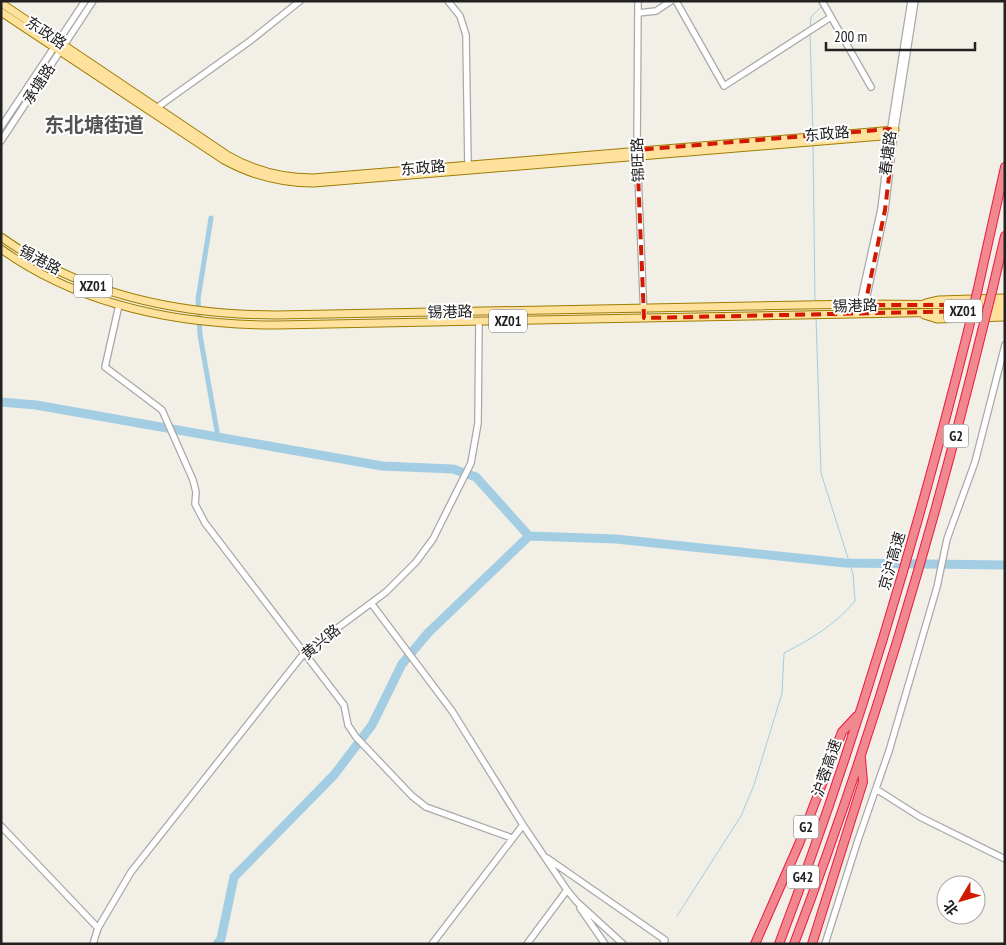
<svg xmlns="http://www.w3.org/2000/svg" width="1006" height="945" font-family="'PT Sans Narrow','Noto Sans SC',sans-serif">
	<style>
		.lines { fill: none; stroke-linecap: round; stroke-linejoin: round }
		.stream { stroke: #a3cde3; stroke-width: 1 }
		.canal { stroke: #a3cde3; stroke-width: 5 }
		.river { stroke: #a3cde3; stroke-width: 9 }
		.minor-casing { stroke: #a8a8a8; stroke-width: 8 }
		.major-casing { stroke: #9d7d00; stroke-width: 9 }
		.highway-casing { stroke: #ec1745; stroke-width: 10 }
		.minor { stroke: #fff; stroke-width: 5.5 }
		.major { stroke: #ffe19e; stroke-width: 7 }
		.highway { stroke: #f0888e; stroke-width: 8 }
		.highway-bridge-casing { stroke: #ec1745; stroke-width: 10; stroke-linecap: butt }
		.highway-bridge { stroke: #f0888e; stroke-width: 8 }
		.marked { fill: none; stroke: #d11a00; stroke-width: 4; stroke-dasharray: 10 6; stroke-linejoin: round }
		.labels { text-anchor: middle; stroke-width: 4; stroke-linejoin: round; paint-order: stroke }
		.shield { fill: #fff; stroke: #646464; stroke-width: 1 }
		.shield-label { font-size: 14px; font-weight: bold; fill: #212121 }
		.street-label { font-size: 15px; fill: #212121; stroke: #fff }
		.district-label { font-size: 20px; font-weight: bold; fill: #545454; stroke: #fff }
	</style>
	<rect width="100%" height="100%" fill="#f2efe6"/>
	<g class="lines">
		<path class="stream" d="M810,29L811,17L823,5
			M810,33L813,134
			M813,145L815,301
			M677,916L741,816L754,785L782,693L784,653C811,639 835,625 855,601L853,574L821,473L816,317"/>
		<path class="canal" d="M211,218L198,299L200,335L218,437"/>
		<path class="river" d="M1,402L36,405L382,466L453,469L476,477L529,536L616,539L845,563L1005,565
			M217,944L221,939L234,877L334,775L372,725L402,664L428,633L529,536"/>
		<defs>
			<path id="minor" d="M448,1L460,16L466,35L468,167
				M638,1L637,150L644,318
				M676,1L724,86L831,17
				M822,1L871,87
				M638,13L656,11L671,1
				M155,109L250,41L300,1
				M1,127L85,1
				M1,141L93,1
				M860,304L881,209L890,134L911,1
				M119,305L105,367L162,410L193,480L196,492L195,504L205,523L344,705L348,725L356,737L412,796L426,807L512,838
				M865,305L885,210L894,135L915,1
				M371,603L452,711L523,825L567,890L576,901L623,944
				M876,789L920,817L1005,859
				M1,826L98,928
				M547,858L665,940L663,944
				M580,908L605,944
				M93,944L98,928L131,872L305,652L386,592L416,562L433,539L471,463L478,423L479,321
				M432,944L523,825
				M527,944L567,890
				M825,944L858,840L889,751L937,587L947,539L975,462L1005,345"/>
			<path id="major" d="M1,3L227,155C254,171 281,178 313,178L895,130
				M1,12L224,160C253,176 281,183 314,183L894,135
				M1,237C82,295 179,315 277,315L860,304L1005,305
				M1,249C81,306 180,325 277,325L1005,311
				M926,303L939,300L1005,298
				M924,315L937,319L1005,317"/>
			<path id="highway" d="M993,287L1005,236
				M978,288L1005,167
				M755,944L799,844L842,732L857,716
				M779,944C855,744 916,539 968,331
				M794,944C870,744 931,539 982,331
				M812,944L863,782L861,759"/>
		</defs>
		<use href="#minor" class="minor-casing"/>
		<use href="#major" class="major-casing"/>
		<use href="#highway" class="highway-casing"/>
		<use href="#minor" class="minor"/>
		<use href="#major" class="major"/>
		<use href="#highway" class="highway"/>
		<defs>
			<path id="highway-bridge" d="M968,331L978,288
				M982,331L993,287"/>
		</defs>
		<use href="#highway-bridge" class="highway-bridge-casing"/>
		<use href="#highway-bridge" class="highway-bridge"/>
	</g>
	<path class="marked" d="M890,129V134L894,135L885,210L865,305H974L972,311L644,318L637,150Z"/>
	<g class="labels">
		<g class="shield">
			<rect x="74" y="274.5" width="38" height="23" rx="4"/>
			<rect x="944" y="299.5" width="38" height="23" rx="4"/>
			<rect x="489" y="309.5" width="38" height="23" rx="4"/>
			<rect x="943.5" y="424.5" width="25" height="23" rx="4"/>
			<rect x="793.5" y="815.5" width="25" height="23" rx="4"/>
			<rect x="787" y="865.5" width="32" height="23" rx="4"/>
		</g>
		<g class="shield-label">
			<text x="93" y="291">XZ01</text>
			<text x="963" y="316">XZ01</text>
			<text x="508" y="326">XZ01</text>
			<text x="956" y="441">G2</text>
			<text x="806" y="832">G2</text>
			<text x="803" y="882">G42</text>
		</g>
		<g class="street-label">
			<text transform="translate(46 33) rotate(34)" y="5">东政路</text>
			<text transform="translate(39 84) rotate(-57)" y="5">承塘路</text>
			<text transform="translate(827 134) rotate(-5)" y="5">东政路</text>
			<text transform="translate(888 153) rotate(-83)" y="5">春塘路</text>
			<text transform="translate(638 160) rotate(-92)" y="5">锦旺路</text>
			<text transform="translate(423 168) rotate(-5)" y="5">东政路</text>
			<text transform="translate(40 260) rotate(28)" y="5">锡港路</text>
			<text transform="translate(855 306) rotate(-2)" y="5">锡港路</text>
			<text transform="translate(450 312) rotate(-1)" y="5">锡港路</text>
			<text transform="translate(892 561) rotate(-74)" y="5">京沪高速</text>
			<text transform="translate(321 642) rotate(-40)" y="5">黄兴路</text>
			<text transform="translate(827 768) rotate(-71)" y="5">沪蓉高速</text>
		</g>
		<g class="district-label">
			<text x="94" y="132">东北塘街道</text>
		</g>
	</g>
	<rect width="1006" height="945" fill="none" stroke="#212121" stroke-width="5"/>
	<g transform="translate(961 900) rotate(232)"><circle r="24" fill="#ffffff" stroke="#a6a6a6"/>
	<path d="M0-4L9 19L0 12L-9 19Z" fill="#d11a00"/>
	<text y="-8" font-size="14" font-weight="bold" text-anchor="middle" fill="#212121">北</text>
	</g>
	<path d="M826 42v8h149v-8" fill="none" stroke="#212121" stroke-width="2.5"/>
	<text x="834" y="42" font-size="15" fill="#212121" stroke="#ffffff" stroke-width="4" paint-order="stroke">200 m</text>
</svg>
